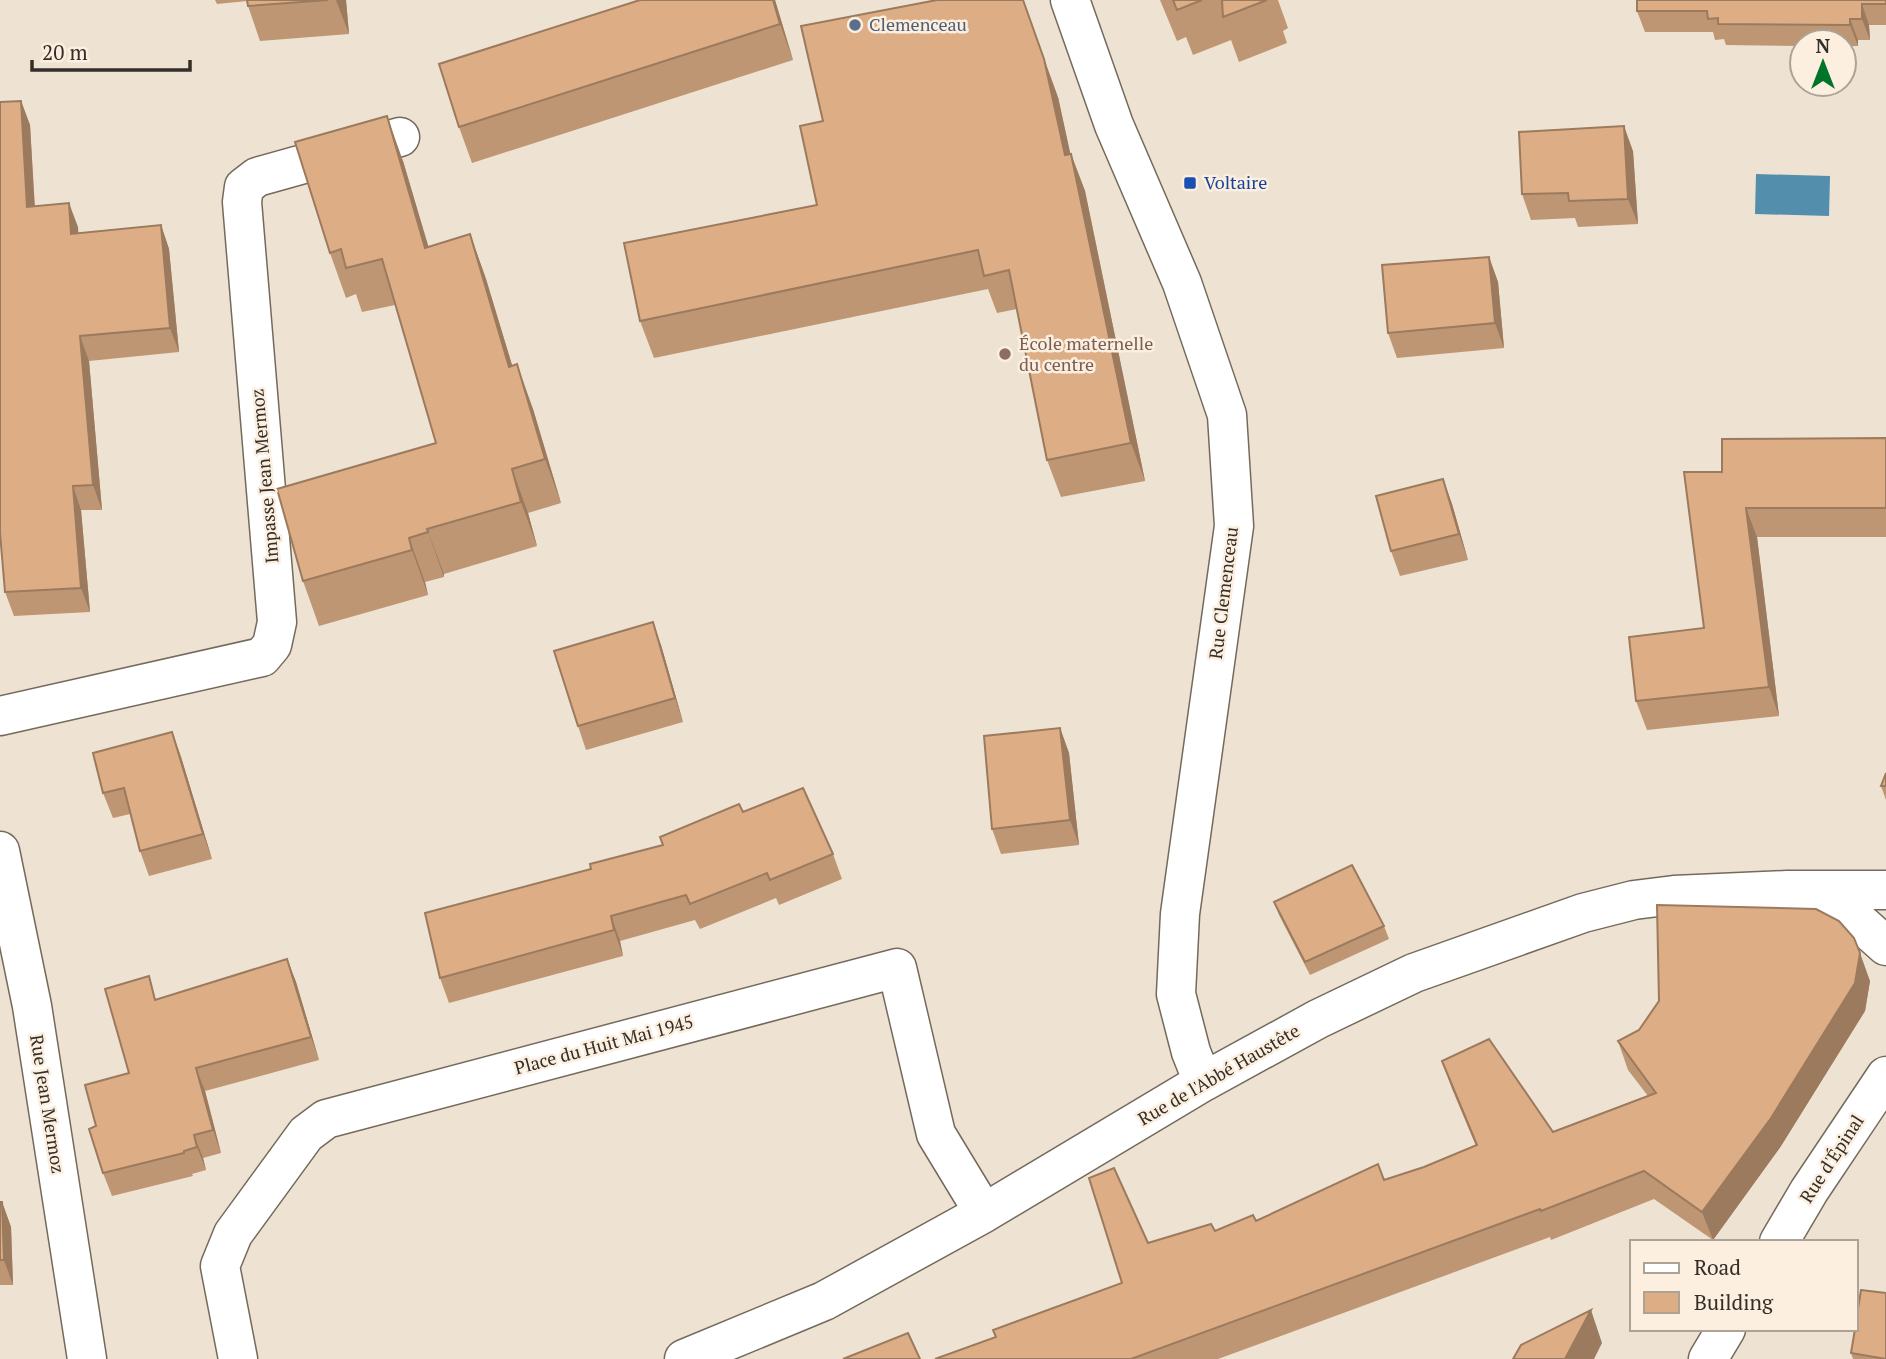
<svg xmlns="http://www.w3.org/2000/svg" width="1886" height="1359" font-family="'PT Serif',serif">
	<style>
		.water { fill: #538fad }
		.lines { fill: none; stroke-linecap: round; stroke-linejoin: round }
		.street-casing { stroke: #746a5c; stroke-width: 41 }
		.secondary-casing { stroke: #746a5c; stroke-width: 41 }
		.street { stroke: #fff; stroke-width: 38 }
		.secondary { stroke: #fff; stroke-width: 38 }
		.wall { fill: #be9673 }
		.shaded-wall { fill: #9b7a5e }
		.building { fill: #ddae86; stroke: #9b7a5e; stroke-width: 2 }
		.service-dot { fill: #5c6f8a; stroke: #fcefdf; stroke-width: 2.5 }
		.transit-dot { fill: #1a4fb4; stroke: #fcefdf; stroke-width: 2.5 }
		.education-dot { fill: #8d6e63; stroke: #fcefdf; stroke-width: 2.5 }
		.labels { text-anchor: middle; stroke-width: 5; stroke-linejoin: round; paint-order: stroke }
		.service-label { font-size: 18px; fill: #4e5e75; stroke: #fcefdf; text-anchor: start }
		.transit-label { font-size: 18px; fill: #164399; stroke: #fcefdf; text-anchor: start }
		.education-label { font-size: 18px; fill: #785e54; stroke: #fcefdf; text-anchor: start }
		.street-label { font-size: 18px; fill: #332e28; stroke: #fcefdf }
	</style>
	<rect width="100%" height="100%" fill="#eee2d2"/>
	<path class="water" d="M1756,174L1830,176L1829,216L1755,214Z"/>
	<g class="lines">
		<defs>
			<path id="street" d="M1070,0L1114,125L1182,283L1227,415L1234,526L1180,914L1176,994L1191,1052L1203,1082
				M0,716L262,657L272,645L277,622L242,202L244,187L257,177L400,137
				M0,851L32,1006L87,1359
				M1802,898L1858,921L1886,946
				M238,1359L220,1266L233,1234L306,1134L326,1119L897,968L936,1134L984,1213
				M684,1359L824,1301L984,1213L1203,1082L1318,1019L1414,973L1583,913L1634,900L1674,895L1787,890H1886"/>
			<path id="secondary" d="M1779,1242L1809,1191L1886,1076
				M1708,1359L1726,1329"/>
		</defs>
		<use href="#street" class="street-casing"/>
		<use href="#secondary" class="secondary-casing"/>
		<use href="#street" class="street"/>
		<use href="#secondary" class="secondary"/>
	</g>
	<path class="wall" d="M215,0H346L349,34L260,41L248,6L247,1L217,4Z
		M775,0L793,60L472,163L459,127Z
		M1160,0H1278L1288,28L1283,31L1287,43L1239,62L1231,40L1193,55L1186,37L1177,41Z
		M1886,0V25H1869L1870,40H1858V46H1844V42H1802V46L1726,45L1724,39L1715,40L1713,32H1645L1637,11Z
		M1058,97L1070,154H1071L1085,191L1145,481L1061,497L1047,460L1017,309L997,313L988,289L654,358L640,321L817,205Z
		M21,101L30,125L35,207L78,227V233L161,225L169,249L179,352L89,361L102,510H81L90,612L14,616L5,592Z
		M1633,151L1638,224L1578,227L1575,218L1531,220L1522,194Z
		M403,161L428,247L470,234L486,279L512,366L533,409L561,503L528,513L537,546L444,574V577L425,582L428,595L319,626L303,581L436,443L395,305L362,312L356,294L346,298L330,253Z
		M1489,257L1498,282L1504,348L1397,358L1388,333Z
		M1886,438V537H1757L1779,716L1647,730L1636,701L1704,628L1722,472Z
		M1443,479L1452,504L1468,560L1400,576L1391,551Z
		M661,645L683,722L586,750L578,726Z
		M1060,728L1069,753L1079,845L1001,854L992,829Z
		M172,732L181,757L212,859L149,876L140,851L130,814L113,818L103,793Z
		M1886,773V800L1881,786Z
		M743,812L833,854L842,879L779,905L776,898L700,929L695,920L620,941L623,956L449,1003L440,978L591,869L663,845L660,837Z
		M1274,902L1384,926L1389,939L1310,975L1279,915Z
		M287,959L296,982L319,1060L205,1091L221,1153L203,1158L206,1170L192,1174L193,1176L112,1196L103,1173L96,1126L129,1073L157,999Z
		M1870,981L1865,1011L1781,1146L1713,1240L1654,1199L1551,1240L1550,1237L1218,1359H935L996,1337L1122,1283L1148,1243L1215,1231L1256,1221L1424,1167L1476,1146L1452,1089L1442,1061L1553,1132L1648,1096L1628,1070L1618,1041Z
		M0,1202H2L11,1227L13,1285H0Z
		M1851,1353L1886,1359H1853Z"/>
	<path class="shaded-wall" d="M336,0H346L349,34Z
		M773,0H775L793,60L780,24Z
		M1862,4L1869,25L1870,40L1862,19Z
		M1029,17L1058,97L1079,193L1065,155Z
		M1850,19L1858,40V46L1850,25Z
		M21,101L30,125L36,232L27,207Z
		M387,116L403,161L442,292L425,248Z
		M1624,126L1633,151L1638,224L1628,199Z
		M1071,154L1085,191L1145,481L1131,443Z
		M69,203L78,227L80,258L71,234Z
		M161,225L169,249L179,352L170,328Z
		M470,234L486,279L526,411L509,367Z
		M1489,257L1498,282L1504,348L1495,323Z
		M80,336L89,361L102,510L93,485Z
		M517,364L533,409L561,503L545,459Z
		M512,469L528,513L537,546L521,502Z
		M1443,479L1452,504L1468,560L1459,534Z
		M73,486L81,510L90,612L81,588Z
		M1746,508L1757,537L1779,716L1769,687Z
		M427,529L444,574V577L428,532Z
		M409,538L425,582L428,595L412,550Z
		M653,622L661,645L683,722L675,698Z
		M1060,728L1069,753L1079,845L1070,820Z
		M172,732L181,757L212,859L203,834Z
		M611,916L620,941L623,956L614,930Z
		M1860,953L1870,981L1865,1011L1781,1146L1713,1240L1702,1212Z
		M287,959L296,982L319,1060L311,1037Z
		M196,1068L205,1091L221,1153L213,1130Z
		M194,1135L203,1158L206,1170L197,1147Z
		M2,1202L11,1227L13,1285L4,1260Z
		M1591,1310L1602,1343L1594,1359H1565Z"/>
	<path class="building" d="M247,0H328L248,6Z
		M640,0H773L780,24L459,127L439,64Z
		M937,0H1023L1044,59L1065,155L1071,154L1131,443L1047,460L1009,270L984,276L978,250L640,321L624,243L817,205L800,126L823,121L801,26Z
		M1173,0H1202L1177,10Z
		M1222,0H1267L1223,17Z
		M1637,0H1886V4H1862V19H1850V25L1718,24V18L1708,19L1707,11H1637Z
		M21,101L27,207L69,203L71,234L161,225L170,328L80,336L93,485L73,486L81,588L5,592L0,533V102Z
		M387,116L425,248L470,234L509,367L517,364L545,459L512,469L521,502L427,529L428,532L409,538L412,550L303,581L277,489L436,443L382,259L346,268L341,249L330,253L295,142Z
		M1624,126L1628,199L1569,201L1568,193L1522,194L1519,132Z
		M1489,257L1495,323L1388,333L1382,265Z
		M1886,438V508H1746L1769,687L1636,701L1629,637L1704,628L1684,472H1722V439Z
		M1443,479L1459,534L1391,551L1376,496Z
		M653,622L675,698L578,726L554,651Z
		M1060,728L1070,820L992,829L984,736Z
		M172,732L203,834L140,851L124,788L103,793L93,753Z
		M1886,773V786H1881Z
		M803,788L833,854L770,880L767,873L690,904L686,895L611,916L614,930L440,978L425,913L591,869L590,864L663,845L660,837L739,804L743,812Z
		M1352,865L1384,926L1305,962L1274,902Z
		M1657,905L1816,909L1839,921L1854,938L1860,953L1855,983L1771,1118L1702,1212L1644,1171L1541,1211L1540,1209L1131,1359H935L996,1337L993,1330L1122,1283L1089,1178L1114,1168L1148,1243L1211,1224L1215,1231L1253,1215L1256,1221L1378,1164L1384,1180L1424,1167L1477,1145L1442,1061L1489,1039L1553,1132L1656,1093L1618,1041L1639,1030L1659,1001Z
		M287,959L311,1037L196,1068L213,1130L194,1135L197,1147L184,1151V1153L103,1173L89,1129L96,1126L85,1085L129,1073L105,989L149,976L155,1000Z
		M0,1202H2L4,1260H0Z
		M1861,1290L1886,1293V1359L1851,1353L1855,1329H1856V1320Z
		M1591,1310L1565,1359H1513L1521,1345Z
		M908,1333L920,1359H843Z"/>
	<circle class="service-dot" cx="855" cy="25" r="7"/>
	<rect class="transit-dot" x="1183" y="176" width="14" height="14" rx="3.5"/>
	<circle class="education-dot" cx="1005" cy="354" r="7"/>
	<g class="labels">
		<g class="service-label">
			<text x="869" y="31">Clemenceau</text>
		</g>
		<g class="transit-label">
			<text x="1204" y="189">Voltaire</text>
		</g>
		<g class="education-label">
			<text x="1019" y="350">École maternelle<tspan x="1019" dy="21">du centre</tspan></text>
		</g>
		<g class="street-label">
			<text transform="translate(265 476) rotate(-95)" y="6">Impasse Jean Mermoz</text>
			<text transform="translate(1224 593) rotate(-83)" y="6">Rue Clemenceau</text>
			<text transform="translate(604 1045) rotate(-15)" y="6">Place du Huit Mai 1945</text>
			<text transform="translate(1219 1075) rotate(-30)" y="6">Rue de l'Abbé Haustête</text>
			<text transform="translate(47 1104) rotate(81)" y="6">Rue Jean Mermoz</text>
			<text transform="translate(1832 1159) rotate(-57)" y="6">Rue d'Épinal</text>
		</g>
	</g>
	<rect x="1630" y="1240" width="228" height="91" fill="#fcefdf" stroke="#aca296" stroke-width="2"/>
	<rect x="1644" y="1263" width="35" height="10" fill="#ffffff" stroke="#aca296" stroke-width="2"/>
	<text x="1694" y="1275" font-size="21" fill="#332e28">Road</text>
	<rect x="1644" y="1292" width="35" height="21" fill="#ddae86" stroke="#aca296" stroke-width="2"/>
	<text x="1694" y="1310" font-size="21" fill="#332e28">Building</text>
	<g transform="translate(1823 63)"><circle r="33" fill="#fcefdf" stroke="#aca296" stroke-width="2"/>
	<path d="M0-5L12 26L0 18L-12 26Z" fill="#00752a"/>
	<text y="-10" font-size="19" font-weight="bold" text-anchor="middle" fill="#332e28">N</text>
	</g>
	<path d="M32 60v10h158v-10" fill="none" stroke="#332e28" stroke-width="3.5"/>
	<text x="42" y="60" font-size="21" fill="#332e28" stroke="#fcefdf" stroke-width="5" paint-order="stroke">20 m</text>
</svg>
